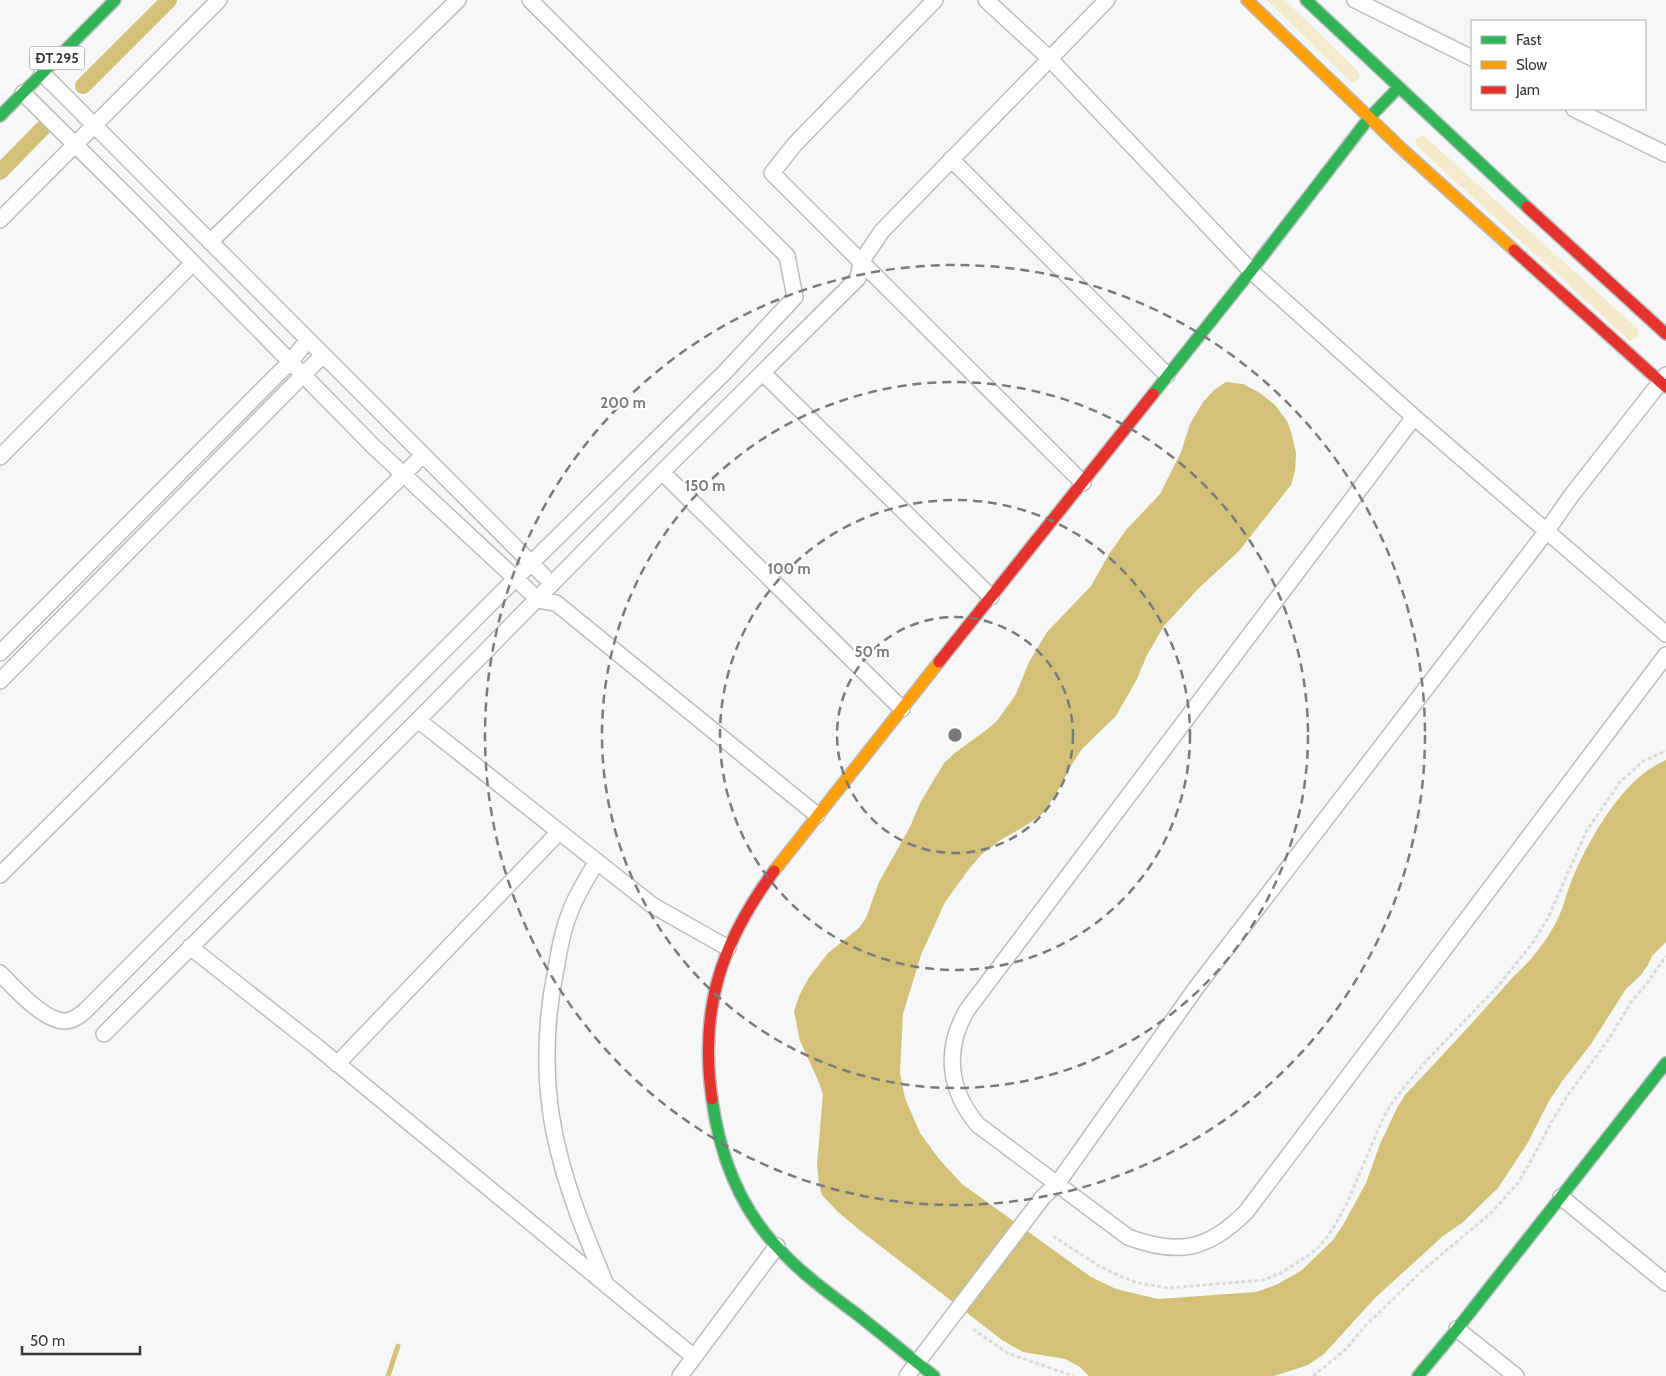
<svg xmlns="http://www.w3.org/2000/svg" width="1666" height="1376" font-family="Cabin,sans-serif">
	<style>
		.green { fill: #f3ebcb }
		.water { fill: #d4c178 }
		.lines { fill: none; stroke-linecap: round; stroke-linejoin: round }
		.stream { stroke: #d4c178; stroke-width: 5 }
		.canal { stroke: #d4c178; stroke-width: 16 }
		.street-casing { stroke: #bcbdbf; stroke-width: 18 }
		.fast-casing { stroke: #bcbdbf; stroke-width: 14 }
		.slow-casing { stroke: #bcbdbf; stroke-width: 14 }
		.jam-casing { stroke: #bcbdbf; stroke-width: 14 }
		.path { stroke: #dbdbdb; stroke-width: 3; stroke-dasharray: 4 2.5; stroke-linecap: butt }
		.street { stroke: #fefefe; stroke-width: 15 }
		.fast { stroke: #30b455; stroke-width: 11 }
		.slow { stroke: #ff9f0a; stroke-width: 11 }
		.jam { stroke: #e5322d; stroke-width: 11 }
		.ring { fill: none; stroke: #797a7c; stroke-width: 2.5; stroke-dasharray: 9 6 }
		.labels { text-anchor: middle; stroke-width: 4.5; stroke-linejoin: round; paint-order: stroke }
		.shield { fill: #fff; stroke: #727374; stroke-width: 1 }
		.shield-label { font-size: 14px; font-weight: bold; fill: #363739 }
		.centre { fill: #797a7c; stroke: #fff; stroke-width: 2.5 }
		.ring-label { font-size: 15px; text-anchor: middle; font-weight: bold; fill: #797a7c; stroke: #fff; stroke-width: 4.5; stroke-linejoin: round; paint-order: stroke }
	</style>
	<rect width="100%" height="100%" fill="#f5f7f9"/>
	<path class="green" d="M1267,0H1285L1357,70L1360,76L1356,82L1350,81Z
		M1423,135L1637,328L1639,332L1637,337L1630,341L1418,147L1415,143L1416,139Z"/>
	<path class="water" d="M1226,382L1243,384L1260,393L1275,405L1287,421L1292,435L1296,453L1295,471L1291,485L1239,551L1199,588L1164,626L1147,655L1137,679L1116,716L1082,749L1071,766L1055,796L1042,814L1025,826L999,841L981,855L969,869L945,902L921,955L903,1014L900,1073L905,1098L920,1133L939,1159L962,1184L1091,1277L1116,1289L1158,1299L1256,1292L1278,1284L1302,1270L1333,1240L1343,1225L1366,1183L1380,1144L1397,1108L1405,1095C1442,1056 1478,1017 1513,977C1520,970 1528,963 1534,955C1545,942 1556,925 1562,909C1566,896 1570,883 1576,870C1594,831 1625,777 1666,760V942L1652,956L1648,965L1641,975L1626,989L1591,1044L1563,1080L1549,1101L1527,1144L1498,1188L1462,1223L1443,1236L1375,1298L1324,1354L1308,1365L1274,1376H1089L1080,1367L1065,1359L1023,1352L1002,1340L857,1228L837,1211L822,1195L819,1184L817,1164L823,1094L817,1078L800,1041L794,1011L799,996L808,979L828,953L859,928L866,918L879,882L910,827L920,803L944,763L956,752L985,731L996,722L1007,707L1016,694L1029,662L1047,632L1091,586L1109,554L1126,530L1160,494L1181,452L1190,424L1203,402L1214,390Z"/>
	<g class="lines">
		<path class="stream" d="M388,1376L398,1346"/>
		<path class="canal" d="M83,86L169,0
			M0,172L43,128"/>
		<defs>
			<path id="street" d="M935,0L795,144L772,173L1083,483
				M986,0L1049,58L1251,271L1414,417L1666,634
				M1355,0L1472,58
				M42,73L544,576
				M23,93L143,212L374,447L530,592
				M1574,109L1666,154
				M951,159L1167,375
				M0,220L219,0
				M210,242L458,0
				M763,373L991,597
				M1414,417L967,1010C944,1049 948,1090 978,1125L1128,1237C1178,1256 1208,1250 1246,1212L1666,655
				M0,457L193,263
				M662,472L902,709
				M538,600L556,603L817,815
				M0,653L290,362L308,340
				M0,681L323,355
				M418,720L652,905L728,948
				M597,861C587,879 575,896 569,915C561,934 559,954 555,974C543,1036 544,1100 561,1161C572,1203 589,1243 605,1282
				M0,875L423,455
				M190,947L316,1046L694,1357
				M0,973C13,987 45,1022 65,1021C73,1021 79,1016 85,1011L515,579L725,372L795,297L787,256L530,0
				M104,1034L418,720L662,472L858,278L861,262L882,231L1107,0
				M337,1064L559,832
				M1561,1197L1666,1283
				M1457,1329L1516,1376
				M680,1376L777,1246
				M907,1376L1043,1197L1057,1184L1196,988L1546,532L1571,496L1666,375"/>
			<path id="fast" d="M1306,0L1527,207
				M0,116L115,0
				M1153,394L1251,271L1369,118L1399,87
				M712,1099C720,1158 741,1212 784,1254C805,1276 830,1294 854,1312C881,1333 907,1355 934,1376
				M1418,1376L1457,1329L1666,1063"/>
			<path id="slow" d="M1247,0L1402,149L1514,250
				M774,871L939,662"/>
			<path id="jam" d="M1527,207L1666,334
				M1514,250L1666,387
				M939,662L1153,394
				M712,1099C699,1009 721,943 774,871"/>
		</defs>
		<use href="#street" class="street-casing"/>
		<use href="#fast" class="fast-casing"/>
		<use href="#slow" class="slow-casing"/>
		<use href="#jam" class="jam-casing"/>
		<path class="path" d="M1053,1236L1099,1266L1120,1276L1138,1283L1169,1288L1264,1280L1281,1273L1309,1255L1320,1246L1334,1227L1348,1201L1384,1116L1394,1100L1425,1062L1497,987L1532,944L1548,918L1587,830L1620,782L1643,761L1666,751
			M973,1329L1007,1353L1073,1376
			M1313,1376L1345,1350L1365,1326L1422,1271L1491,1213L1517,1184L1532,1159L1552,1121L1567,1096L1609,1039L1631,1002L1645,986L1666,956"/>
		<use href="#street" class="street"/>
		<use href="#fast" class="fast"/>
		<use href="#slow" class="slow"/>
		<use href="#jam" class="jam"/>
	</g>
	<g class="ring">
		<circle cx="955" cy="735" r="118"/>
		<circle cx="955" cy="735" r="235"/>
		<circle cx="955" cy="735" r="353"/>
		<circle cx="955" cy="735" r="470"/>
	</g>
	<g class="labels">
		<rect class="shield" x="29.5" y="46.5" width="55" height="23" rx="4"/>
		<g class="shield-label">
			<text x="57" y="63">ĐT.295</text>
		</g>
	</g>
	<circle cx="955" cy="735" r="8" class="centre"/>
	<g class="ring-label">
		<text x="623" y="408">200 m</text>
		<text x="705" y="491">150 m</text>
		<text x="789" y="574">100 m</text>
		<text x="872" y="657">50 m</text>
	</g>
	<rect x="1471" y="20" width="175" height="90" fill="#ffffff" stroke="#afafb0"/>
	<rect x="1481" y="36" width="25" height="8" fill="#30b455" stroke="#afafb0"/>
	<text x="1516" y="45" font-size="15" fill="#363739">Fast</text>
	<rect x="1481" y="61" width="25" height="8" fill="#ff9f0a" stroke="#afafb0"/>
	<text x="1516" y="70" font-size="15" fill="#363739">Slow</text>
	<rect x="1481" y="86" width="25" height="8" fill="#e5322d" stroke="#afafb0"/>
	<text x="1516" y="95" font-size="15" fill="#363739">Jam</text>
	<path d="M22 1346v8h118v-8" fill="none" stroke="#363739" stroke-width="2.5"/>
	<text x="30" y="1346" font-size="15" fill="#363739" stroke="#ffffff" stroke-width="4" paint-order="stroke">50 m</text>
</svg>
